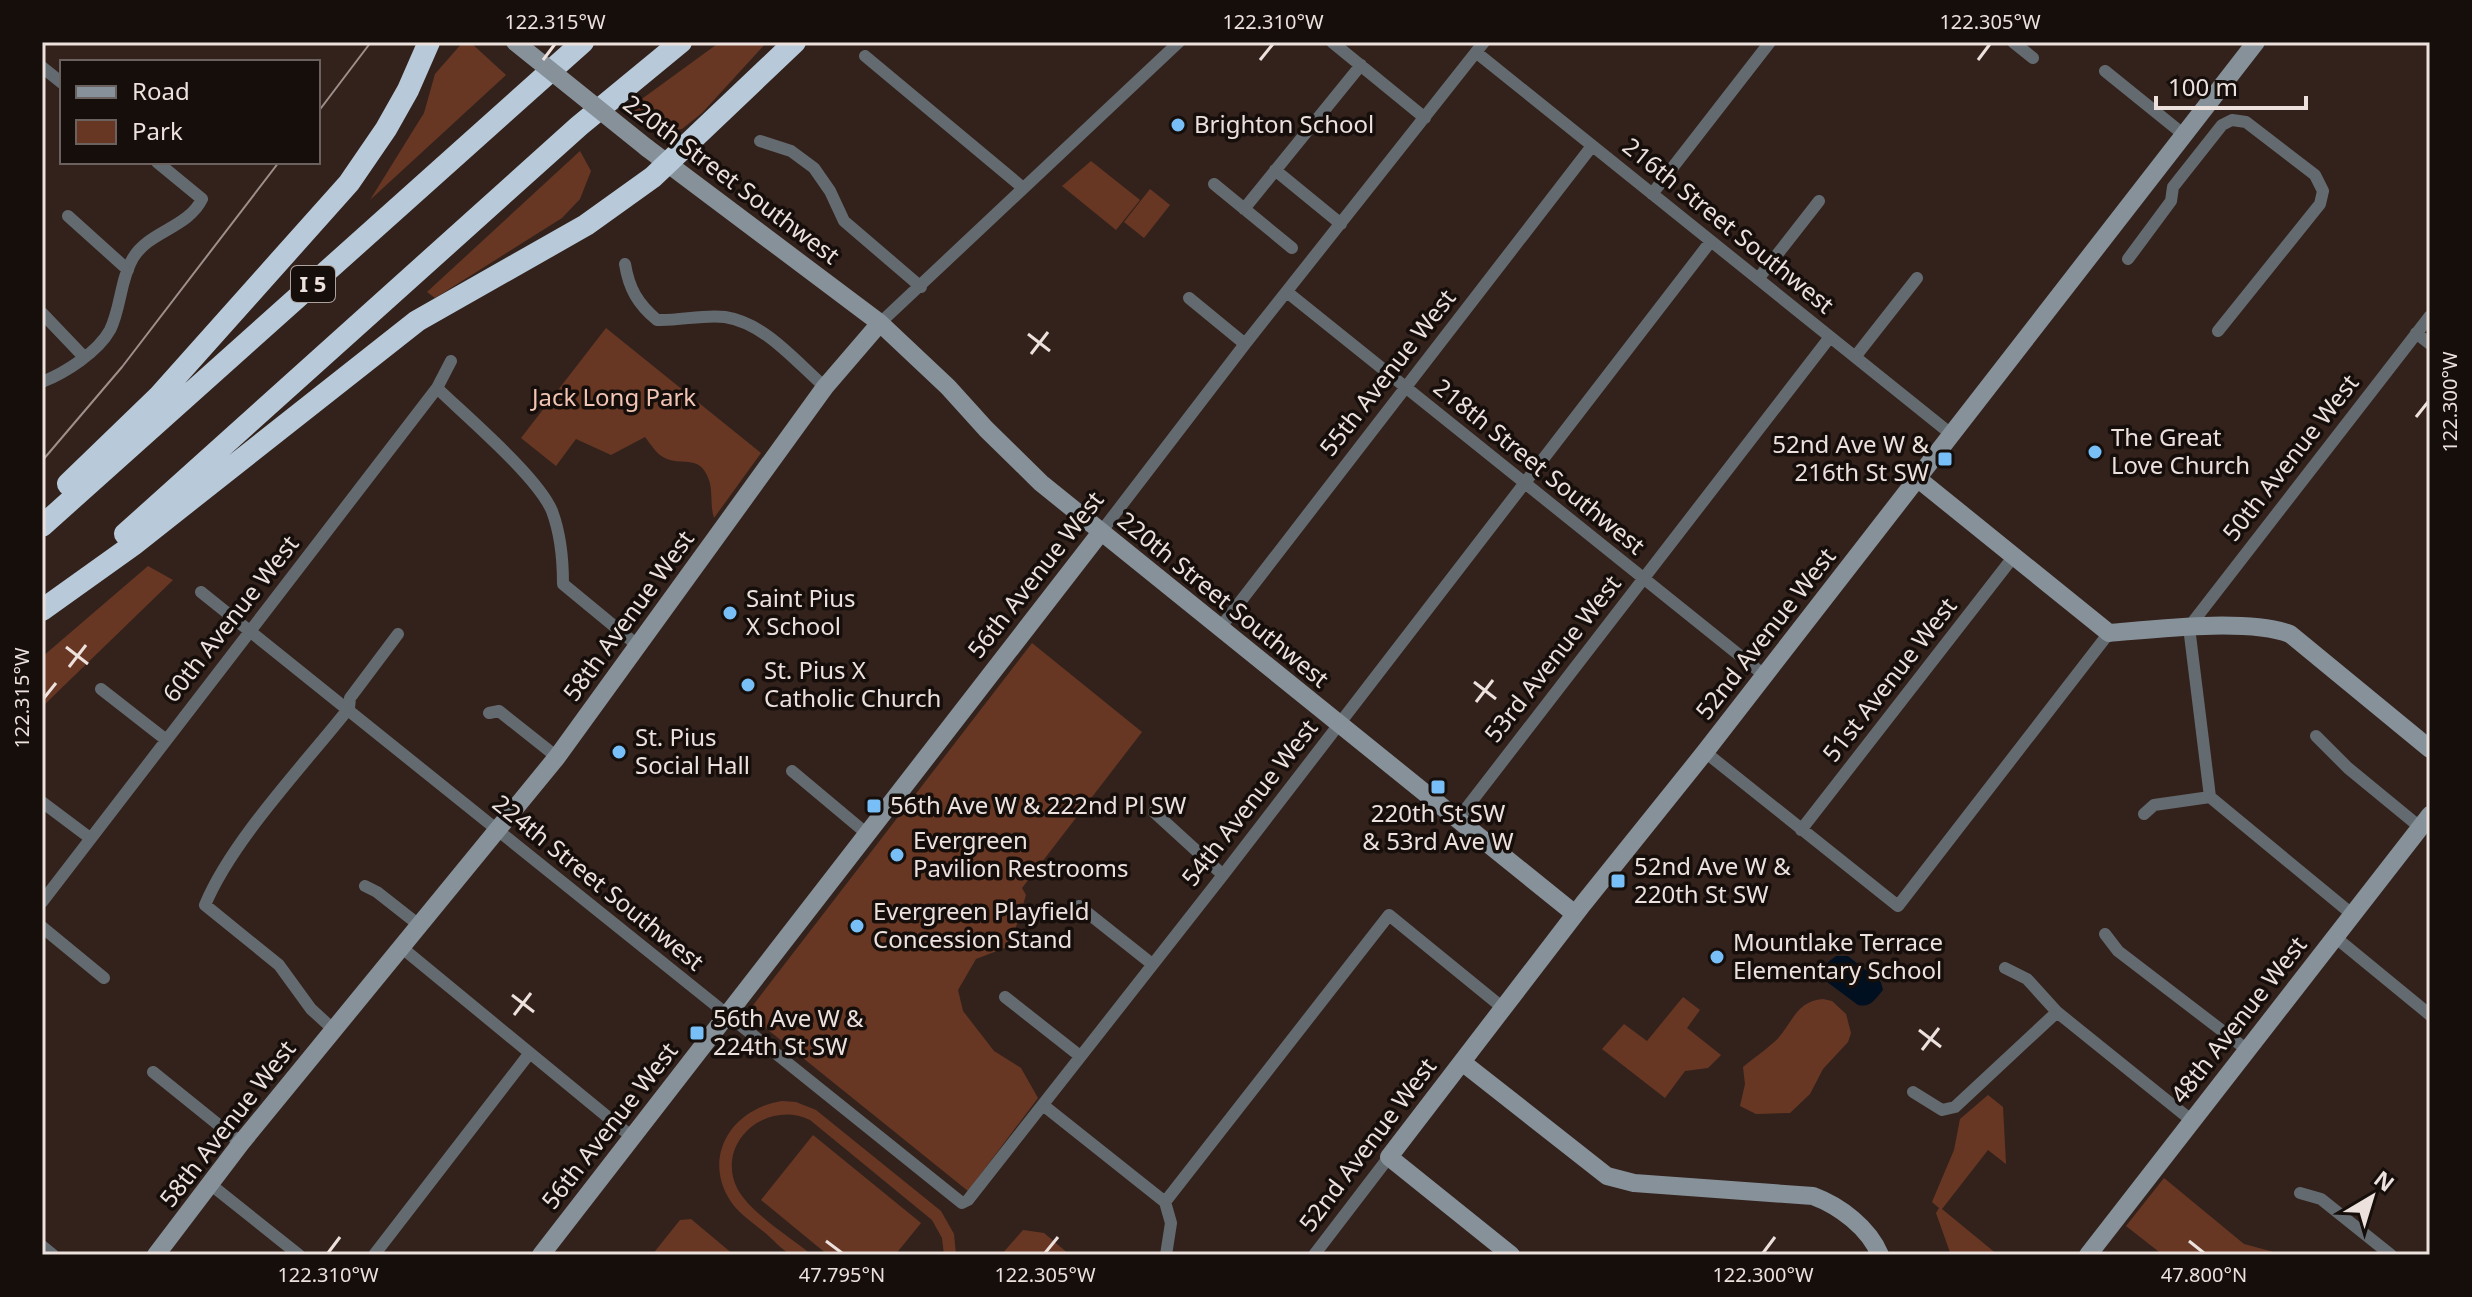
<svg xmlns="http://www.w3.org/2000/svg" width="2472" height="1297" font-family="'Noto Sans',sans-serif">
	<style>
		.green { fill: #683724 }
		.water { fill: #001021 }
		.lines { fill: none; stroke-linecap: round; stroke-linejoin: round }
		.street { stroke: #646b70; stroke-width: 12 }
		.secondary { stroke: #86919a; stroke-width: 18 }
		.highway { stroke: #b8cad9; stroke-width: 22 }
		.tram { stroke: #9e8f8b; stroke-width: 2 }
		.secondary-bridge { stroke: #86919a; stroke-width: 18 }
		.ticks { fill: none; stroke: #ede1dd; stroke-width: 3 }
		.poi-dot { fill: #78bff7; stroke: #150e0b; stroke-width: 3 }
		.labels { text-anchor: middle; stroke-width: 7; stroke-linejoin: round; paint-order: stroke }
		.shield { fill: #150e0b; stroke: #aca29e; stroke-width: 2 }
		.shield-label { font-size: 22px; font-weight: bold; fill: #ede1dd }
		.poi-label { font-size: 24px; fill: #ede1dd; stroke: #150e0b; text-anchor: start }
		.street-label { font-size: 24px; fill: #ede1dd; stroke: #150e0b }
		.park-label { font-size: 24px; fill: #f2c4b4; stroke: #150e0b }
		.neatline { fill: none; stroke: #ede1dd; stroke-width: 3 }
		.ticks-label { font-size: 20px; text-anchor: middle; fill: #ede1dd }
	</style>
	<rect width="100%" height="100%" fill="#33221c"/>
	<path class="green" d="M463,42H470L506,75L370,200L424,113L435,74Z
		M720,42H767L702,113L682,129L658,133L628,109Z
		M580,151L591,171L580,199L562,218L435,298L427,292Z
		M1091,161L1140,200L1116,230L1062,186Z
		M1150,189L1170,205L1144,238L1124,222Z
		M606,328L761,453L714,518C710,506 713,492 709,480C700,454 684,466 667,459C657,455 652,446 645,437L611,455L576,439L556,466L521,438Z
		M148,566L173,580L42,707V657Z
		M1032,643L1142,732L1022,888L1026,895L1010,946L976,959L958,990L963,1011L994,1051L1021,1068L1038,1098L968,1191L747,1013Z
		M1683,997L1700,1010L1687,1028L1721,1055L1708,1068L1685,1071L1665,1098L1602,1049L1624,1024L1647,1041Z
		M1823,999L1832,1001L1846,1014L1851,1033L1848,1042L1823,1069L1810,1094L1790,1113L1756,1114L1740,1106L1745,1084L1743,1067C1752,1059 1763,1052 1773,1043C1792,1027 1794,1001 1823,999Z
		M1988,1095L2003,1107L2006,1164L1988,1150L1942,1209L1998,1255H1951L1936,1213L1939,1208L1932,1202L1954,1150L1960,1119Z
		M782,1101L796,1102L816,1110L941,1211L954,1234L956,1255H944L942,1238L932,1220L810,1120C767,1099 715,1142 737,1188C749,1212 791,1238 812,1255C807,1255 798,1257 793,1255C783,1252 772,1238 764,1232C751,1221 736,1212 728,1197C703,1152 735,1108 782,1101Z
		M813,1135L921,1223L895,1255H828L761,1200Z
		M2164,1178L2244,1244L2285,1255H2163L2126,1226Z
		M691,1219L734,1255H652L680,1220Z
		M1023,1230L1044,1233L1070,1255H1001Z"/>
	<path class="water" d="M1836,956H1848L1881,982L1883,990C1875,999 1871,1008 1858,1005L1827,982L1824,970L1828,962Z"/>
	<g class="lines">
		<path class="street" d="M1332,42L1425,118
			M2013,42L2033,58
			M1477,53L1951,434
			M865,56L1022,187
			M42,67L62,83
			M2105,71L2183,134
			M760,141L791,151L814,168L830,191L844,221L921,287
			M1275,170L1341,224
			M1214,184L1292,248
			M1652,194L1770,42
			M1244,209L1361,65
			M68,216L128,270
			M2128,259L2171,201L2173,187L2222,125L2232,120L2246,122L2315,175L2323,191L2320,204L2218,331
			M625,264C629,289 638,304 657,320C679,321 705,314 725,317C765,323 796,362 825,387
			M1758,279L1819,201
			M1287,292L1764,675
			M1189,298L1245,344
			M42,313L84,357
			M880,323L1179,42
			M2416,333L2430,344
			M1855,357L1917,278
			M42,382C65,373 98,352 110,330C121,308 120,280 133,258C149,231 188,228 202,199L157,162
			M437,388C466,416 538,477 552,511C561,535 563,558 563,584L637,645
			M1101,532L1245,344L1484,42
			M201,592L962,1203L968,1200L1223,875L1711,241
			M1220,628L1592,146
			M101,689L165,739
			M489,713L499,711L557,757
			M2316,736L2348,768L2421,828
			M1705,752L1898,906L2109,633
			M792,771L866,833
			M2210,797L2189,627L2430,316
			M42,802L90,838
			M1154,812L1223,875
			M2144,814L2154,805L2210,797L2353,915
			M1458,819L1830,337
			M1801,830L2014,556
			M365,886L377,892L419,925
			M42,902L437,388L451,361
			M1079,906L1152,964
			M42,927L104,978
			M2105,934L2118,951L2246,1049
			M2335,937L2430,1015
			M401,947L632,1137
			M2005,968L2027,979L2057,1012L2191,1120
			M1005,997L1080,1056
			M334,1030L311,1009L279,965L205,905C232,840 304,765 349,708L350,698L398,634
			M153,1072L241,1143
			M1913,1092L1942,1110L1955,1107L2057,1012
			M1043,1105L1165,1202
			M210,1184L299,1255
			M2300,1193L2321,1199L2391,1255
			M42,1246L53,1255
			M374,1255L529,1054
			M1166,1255L1171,1223L1165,1202L1389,915L1503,1008
			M1314,1255L1389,1157"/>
		<path class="secondary" d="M647,148L880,323L948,387L986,429L1041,483L1575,914
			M1917,478L2109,633C2156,629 2247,618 2290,634L2430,749
			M1462,1062L1607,1176L1634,1183L1813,1196C1840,1206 1869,1228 1880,1255
			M156,1255L241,1143L557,757L825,387L880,323
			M541,1255L1101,532
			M1511,1255L1389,1157L1583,904L1705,752L2256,42
			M2088,1255L2430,815"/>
		<path class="highway" d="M68,484L158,397L349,183L386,129L408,90L429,42
			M42,526L583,42
			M125,534L579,126L681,42
			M42,610L133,545L417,321L586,225L653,177L795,42"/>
		<path class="tram" d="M318,112L371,42
			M42,461L122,367L279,162"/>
		<path class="secondary-bridge" d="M515,42L647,148"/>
	</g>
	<path class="ticks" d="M543,60L555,44M1260,60L1273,44M1978,60L1990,44M1028,334L1050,351M1031,354L1048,332M2416,417L2428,402M66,647L88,664M69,667L86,645M1474,682L1496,699M44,698L56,683M1476,702L1493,680M512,995L534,1012M514,1015L531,993M1919,1030L1941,1047M1922,1050L1939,1028M826,1241L842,1253M2189,1241L2204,1253M328,1253L340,1237M1045,1253L1058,1237M1763,1253L1775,1237"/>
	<g class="poi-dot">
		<circle cx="1178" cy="125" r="8"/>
		<circle cx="2095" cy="452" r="8"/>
		<rect x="1937" y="451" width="16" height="16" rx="4"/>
		<circle cx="730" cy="613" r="8"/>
		<circle cx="748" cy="685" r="8"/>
		<circle cx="619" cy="752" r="8"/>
		<rect x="1430" y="779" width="16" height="16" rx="4"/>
		<rect x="866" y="798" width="16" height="16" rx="4"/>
		<circle cx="897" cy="855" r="8"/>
		<rect x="1610" y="873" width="16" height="16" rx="4"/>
		<circle cx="857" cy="926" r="8"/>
		<circle cx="1717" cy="957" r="8"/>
		<rect x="689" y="1025" width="16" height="16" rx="4"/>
	</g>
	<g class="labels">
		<rect class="shield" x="291" y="266" width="44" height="36" rx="6"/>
		<g class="shield-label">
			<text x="313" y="292">I 5</text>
		</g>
		<g class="poi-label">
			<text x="1194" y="133">Brighton School</text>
			<text x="2111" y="446">The Great<tspan x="2111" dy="28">Love Church</tspan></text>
			<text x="1929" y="453" text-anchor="end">52nd Ave W &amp;<tspan x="1929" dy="28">216th St SW</tspan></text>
			<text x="746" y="607">Saint Pius<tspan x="746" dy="28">X School</tspan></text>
			<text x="764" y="679">St. Pius X<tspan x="764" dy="28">Catholic Church</tspan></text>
			<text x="635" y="746">St. Pius<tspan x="635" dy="28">Social Hall</tspan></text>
			<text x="890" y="814">56th Ave W &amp; 222nd Pl SW</text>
			<text x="1438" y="822" text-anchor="middle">220th St SW<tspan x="1438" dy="28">&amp; 53rd Ave W</tspan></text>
			<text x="913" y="849">Evergreen<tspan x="913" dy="28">Pavilion Restrooms</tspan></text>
			<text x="1634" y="875">52nd Ave W &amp;<tspan x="1634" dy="28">220th St SW</tspan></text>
			<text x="873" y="920">Evergreen Playfield<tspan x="873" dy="28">Concession Stand</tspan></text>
			<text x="1733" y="951">Mountlake Terrace<tspan x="1733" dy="28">Elementary School</tspan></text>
			<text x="713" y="1027">56th Ave W &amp;<tspan x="713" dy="28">224th St SW</tspan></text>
		</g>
		<g class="street-label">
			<text transform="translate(731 180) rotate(37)" y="8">220th Street Southwest</text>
			<text transform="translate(1728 226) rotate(39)" y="8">216th Street Southwest</text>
			<text transform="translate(1388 373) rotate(-52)" y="8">55th Avenue West</text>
			<text transform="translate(2291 458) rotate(-52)" y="8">50th Avenue West</text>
			<text transform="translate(1539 467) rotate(39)" y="8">218th Street Southwest</text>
			<text transform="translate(1036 575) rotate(-52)" y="8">56th Avenue West</text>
			<text transform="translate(1223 600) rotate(39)" y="8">220th Street Southwest</text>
			<text transform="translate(629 616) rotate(-54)" y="8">58th Avenue West</text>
			<text transform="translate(231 619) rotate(-52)" y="8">60th Avenue West</text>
			<text transform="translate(1766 634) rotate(-52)" y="8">52nd Avenue West</text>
			<text transform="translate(1553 659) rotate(-52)" y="8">53rd Avenue West</text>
			<text transform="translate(1890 680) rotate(-52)" y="8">51st Avenue West</text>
			<text transform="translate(1250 803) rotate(-52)" y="8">54th Avenue West</text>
			<text transform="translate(598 883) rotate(39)" y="8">224th Street Southwest</text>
			<text transform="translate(2239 1020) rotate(-52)" y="8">48th Avenue West</text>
			<text transform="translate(228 1124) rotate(-52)" y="8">58th Avenue West</text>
			<text transform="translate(610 1126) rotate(-52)" y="8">56th Avenue West</text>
			<text transform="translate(1368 1145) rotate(-53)" y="8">52nd Avenue West</text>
		</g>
		<g class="park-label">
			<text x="614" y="406">Jack Long Park</text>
		</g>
	</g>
	<rect width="2472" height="1297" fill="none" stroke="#150e0b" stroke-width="88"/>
	<rect x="60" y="60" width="260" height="104" fill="#150e0b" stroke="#6b625f" stroke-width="2"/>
	<rect x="76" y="86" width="40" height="12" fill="#86919a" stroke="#6b625f" stroke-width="2"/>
	<text x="132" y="100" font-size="24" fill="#ede1dd">Road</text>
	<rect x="76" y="120" width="40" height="24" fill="#683724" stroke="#6b625f" stroke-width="2"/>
	<text x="132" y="140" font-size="24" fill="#ede1dd">Park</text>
	<g transform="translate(2372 1197) rotate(38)" stroke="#150e0b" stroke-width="6" paint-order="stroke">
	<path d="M0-6L14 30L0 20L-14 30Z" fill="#ede1dd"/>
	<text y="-12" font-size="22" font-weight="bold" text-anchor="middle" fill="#ede1dd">N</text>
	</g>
	<path d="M2156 96v12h150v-12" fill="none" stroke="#ede1dd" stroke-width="4"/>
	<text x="2168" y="96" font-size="24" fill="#ede1dd" stroke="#150e0b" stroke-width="6" paint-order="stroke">100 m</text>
	<rect x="44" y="44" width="2384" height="1209" class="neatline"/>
	<g class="ticks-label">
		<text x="555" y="29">122.315°W</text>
		<text x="1273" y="29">122.310°W</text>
		<text x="1990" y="29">122.305°W</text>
		<text transform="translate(2450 402) rotate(-90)" y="7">122.300°W</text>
		<text transform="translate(22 698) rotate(-90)" y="7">122.315°W</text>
		<text x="328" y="1282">122.310°W</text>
		<text x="842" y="1282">47.795°N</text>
		<text x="1045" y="1282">122.305°W</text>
		<text x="1763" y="1282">122.300°W</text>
		<text x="2204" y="1282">47.800°N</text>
	</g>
</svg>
